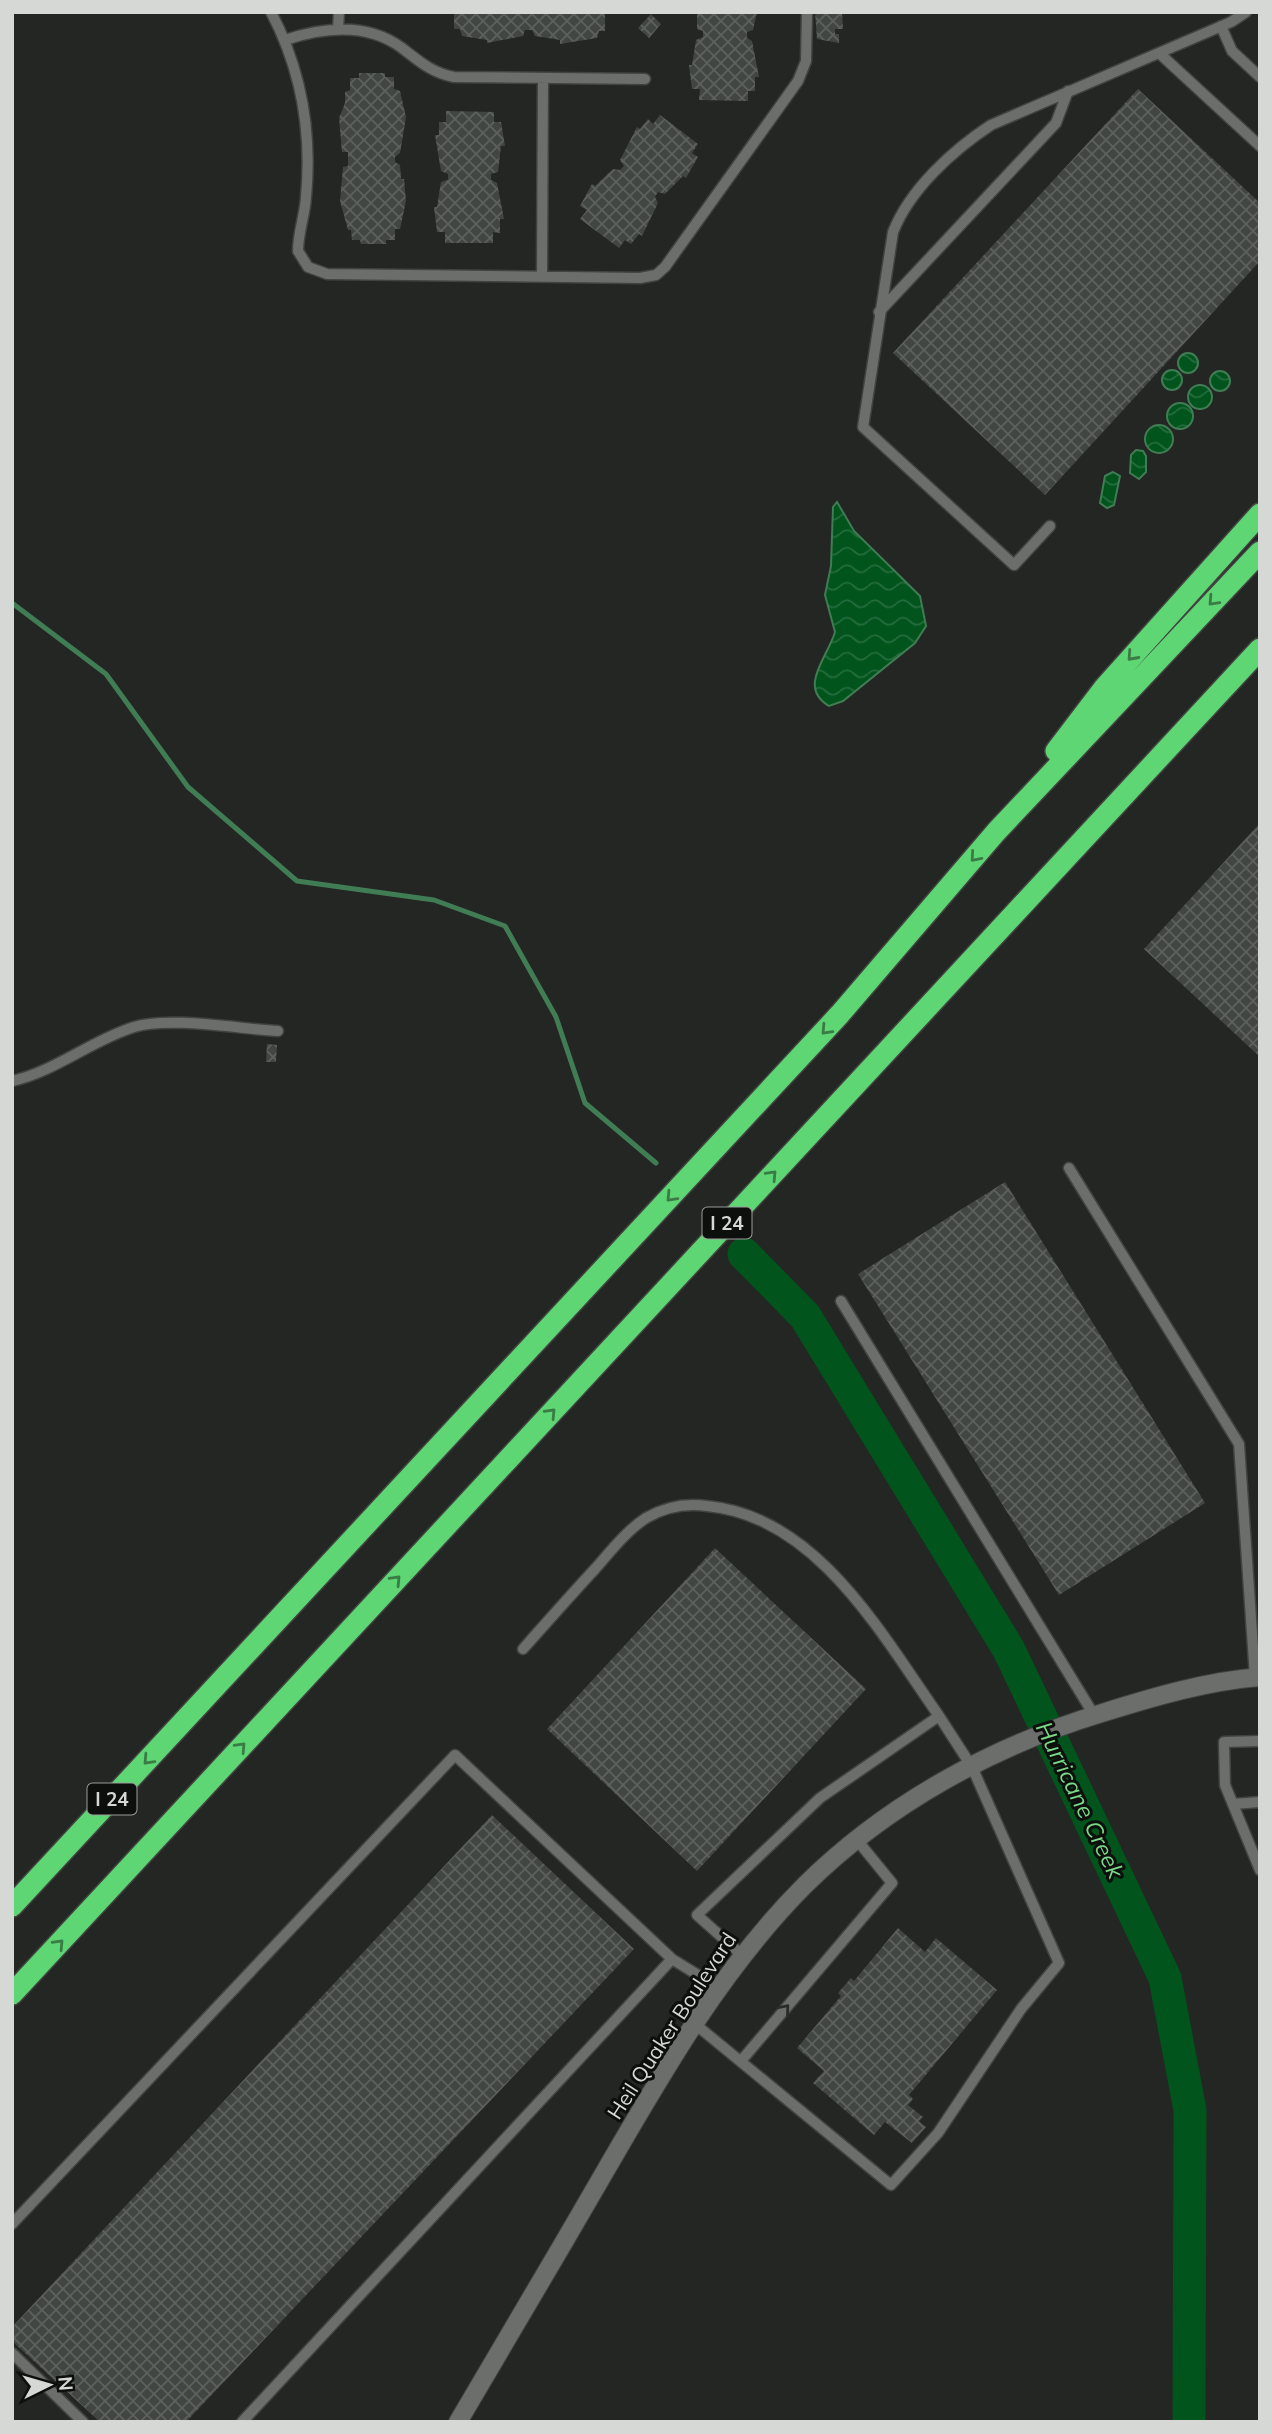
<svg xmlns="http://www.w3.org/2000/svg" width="1272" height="2434" font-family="Mulish,sans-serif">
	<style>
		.water { fill: url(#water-waves); stroke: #407c54; stroke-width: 2 }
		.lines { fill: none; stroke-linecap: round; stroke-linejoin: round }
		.stream { stroke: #407c54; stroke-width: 5 }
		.river { stroke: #00541c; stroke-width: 33 }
		.building { fill: url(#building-cross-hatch) }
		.lane-casing { stroke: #414341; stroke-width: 13 }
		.street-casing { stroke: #414341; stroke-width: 20 }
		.highway-casing { stroke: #414341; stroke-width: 24 }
		.lane { stroke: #6b6e6b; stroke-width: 10 }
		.street { stroke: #6b6e6b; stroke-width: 18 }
		.highway { stroke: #5fd674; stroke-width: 21 }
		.oneway { stroke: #3a7c46 }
		.oneway2 { stroke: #292c29 }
		.labels { text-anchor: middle; stroke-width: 6; stroke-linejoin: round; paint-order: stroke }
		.shield { fill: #0d0f0d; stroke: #9a9c9a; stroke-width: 2 }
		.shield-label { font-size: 19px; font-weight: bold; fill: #d6d8d6 }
		.street-label { font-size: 21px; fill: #d6d8d6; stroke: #0d0f0d }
		.water-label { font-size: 23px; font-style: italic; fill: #7ad888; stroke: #0d0f0d }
	</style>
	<defs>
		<pattern id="water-waves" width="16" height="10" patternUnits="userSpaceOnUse" patternTransform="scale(1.75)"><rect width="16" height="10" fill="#00541c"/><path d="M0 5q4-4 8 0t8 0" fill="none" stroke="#246c3c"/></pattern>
		<pattern id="building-cross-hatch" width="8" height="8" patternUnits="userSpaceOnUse" patternTransform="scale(1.75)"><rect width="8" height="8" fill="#424642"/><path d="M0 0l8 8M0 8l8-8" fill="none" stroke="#5d605d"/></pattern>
	</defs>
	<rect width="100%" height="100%" fill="#232623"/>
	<path class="water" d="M1178 363a10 10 0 1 1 20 0a10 10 0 1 1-20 0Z
		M1162 380a10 10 0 1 1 20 0a10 10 0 1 1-20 0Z
		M1210 381a10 10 0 1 1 20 0a10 10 0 1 1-20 0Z
		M1188 397a12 12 0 1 1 24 0a12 12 0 1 1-24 0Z
		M1167 416a13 13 0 1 1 26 0a13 13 0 1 1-26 0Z
		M1145 439a14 14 0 1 1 28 0a14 14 0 1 1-28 0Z
		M1136,450L1143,451L1146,456V472L1139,479L1130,473L1131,455Z
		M1113,472L1120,476L1114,505L1107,508L1100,503L1105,476Z
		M837,502L854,531L920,596L926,626L915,643L843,701L829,706C797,687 828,657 835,632L825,595L831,566L833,507Z"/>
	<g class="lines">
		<path class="stream" d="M12,603L106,674L188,787L297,881L434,900L505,926L556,1017L585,1103L656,1163"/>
		<path class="river" d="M744,1254L805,1316L1009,1650L1165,1978L1190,2110L1189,2422"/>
	</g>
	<path class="building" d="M454,12H605V31H599L597,38L560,44V40L535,36L532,30H525L523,36L487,43V40L462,36L460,29H454Z
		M697,12H757L753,30L747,32V38L752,41L759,77H755V91H748V101L699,100L700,89H692L689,65H692L696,40L703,37V31L697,29Z
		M815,12H842L843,29H835V34H839V43L817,39Z
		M651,14L661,24L649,38L638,28Z
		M359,73H385V77H394V89L400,91L406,117L400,153L395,157V162L400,165L401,179H404L406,201L400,229H395V240H386V244H361L360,240H352L351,230H348L340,201L343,167L348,166V152H342L339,118L345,103V92L350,90V78H359Z
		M1138,89L1260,203V261L1045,495L893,353Z
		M446,111L494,112V122H501L505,146H501L498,172L491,174V180L497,183L504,219H500V233L493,232V243H445V232H437L434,207H437L441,182L448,180V174L441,171L435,135H439V122H446Z
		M660,115L698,144L692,153L698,157L686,178L683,176L665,194L658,192L655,197L658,203L642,236L639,234L631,244L625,240L619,248L580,219L587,210L580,206L592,184L595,186L613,169L620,170L624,166L620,160L637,127L640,129L648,119L653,124Z
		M1260,823V1057L1144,949Z
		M267,1044L277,1045L276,1062H266Z
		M1005,1182L1205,1503L1059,1595L858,1274Z
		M715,1548L866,1689L697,1871L547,1729Z
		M492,1815L634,1949L186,2422H100L12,2341V2327Z
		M898,1928L925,1952L936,1938L997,1990L909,2095L913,2099L908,2105L923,2117L919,2121L926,2127L912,2143L885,2122L874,2135L813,2083L824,2071L797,2048L841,1996L838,1993L851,1978L854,1981Z"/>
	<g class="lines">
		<defs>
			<path id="lane" d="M271,12C301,69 312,133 306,197C305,215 298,232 298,251L308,267L327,274L640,278L656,275L665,267L798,81L806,61L807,12
				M1221,26L1232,51L1260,77
				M338,29L339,12
				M285,40C324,27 367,22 402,48C419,61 432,73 454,77L645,79
				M1159,53L1260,146
				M542,277L543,78
				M879,312L1056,123L1068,91
				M1050,526L1014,565L863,427L893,232C910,189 953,150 991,125L1231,22L1246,12
				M12,1081C56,1071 92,1040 134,1027C168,1016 240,1029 278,1031
				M1069,1168L1239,1444L1255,1677
				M841,1301L1094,1715
				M523,1649C546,1623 570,1596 594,1570C610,1552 626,1531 646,1518C665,1507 686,1503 707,1506C817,1516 882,1635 939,1716
				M1260,1741L1224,1742L1225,1785L1260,1870
				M1233,1804L1260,1802
				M695,2024L891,2185L938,2133L1021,2009L1059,1963L972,1767L939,1716L820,1798L697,1915L743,1956
				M741,2061L892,1883L857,1840
				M12,2224L455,1755L672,1959L719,1988
				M12,2353L83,2422
				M242,2422L672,1959"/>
			<path id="street" d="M458,2422C508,2337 558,2253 607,2168C665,2068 723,1967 805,1885C887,1804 993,1746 1102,1713C1153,1697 1207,1681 1260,1677"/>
			<path id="highway" d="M1056,751L1104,688L1260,514
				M12,1906L840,1014L996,832L1260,552
				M12,1994L1260,649"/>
		</defs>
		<use href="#lane" class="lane-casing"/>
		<use href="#street" class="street-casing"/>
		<use href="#highway" class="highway-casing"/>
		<use href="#lane" class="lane"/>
		<use href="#street" class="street"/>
		<use href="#highway" class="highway"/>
	</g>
	<defs><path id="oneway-chevron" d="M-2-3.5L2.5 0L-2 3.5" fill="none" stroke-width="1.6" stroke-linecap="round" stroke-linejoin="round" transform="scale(1.75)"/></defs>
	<g class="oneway">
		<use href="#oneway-chevron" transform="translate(1213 601) rotate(133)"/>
		<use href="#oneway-chevron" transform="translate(1132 656) rotate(132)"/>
		<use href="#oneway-chevron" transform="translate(975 857) rotate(131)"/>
		<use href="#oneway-chevron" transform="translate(826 1030) rotate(133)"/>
		<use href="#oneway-chevron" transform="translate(772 1175) rotate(-47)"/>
		<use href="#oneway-chevron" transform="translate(671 1197) rotate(133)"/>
		<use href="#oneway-chevron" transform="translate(551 1413) rotate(-47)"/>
		<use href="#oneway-chevron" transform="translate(396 1580) rotate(-47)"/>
		<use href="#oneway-chevron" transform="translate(241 1747) rotate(-47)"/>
		<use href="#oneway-chevron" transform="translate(148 1760) rotate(133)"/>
		<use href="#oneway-chevron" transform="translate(59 1944) rotate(-47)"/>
	</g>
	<use class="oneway2" href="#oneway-chevron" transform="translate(785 2009) rotate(-50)"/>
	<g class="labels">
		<g class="shield">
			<rect x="702.5" y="1207.5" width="49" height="31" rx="5"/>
			<rect x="87.5" y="1783.5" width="49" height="31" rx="5"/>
		</g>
		<g class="shield-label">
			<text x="727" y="1230">I 24</text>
			<text x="112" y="1806">I 24</text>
		</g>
		<g class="street-label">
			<text transform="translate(672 2026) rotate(-57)" y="7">Heil Quaker Boulevard</text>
		</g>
		<g class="water-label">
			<text transform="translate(1080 1800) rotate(64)" y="8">Hurricane Creek</text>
		</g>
	</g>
	<rect width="1272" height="2434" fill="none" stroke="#d6d8d6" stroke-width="28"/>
	<g transform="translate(49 2385) rotate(85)" stroke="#0d0f0d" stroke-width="5" paint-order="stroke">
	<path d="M0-5L12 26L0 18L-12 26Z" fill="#d6d8d6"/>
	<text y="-10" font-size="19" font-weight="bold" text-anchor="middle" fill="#d6d8d6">N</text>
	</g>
</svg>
